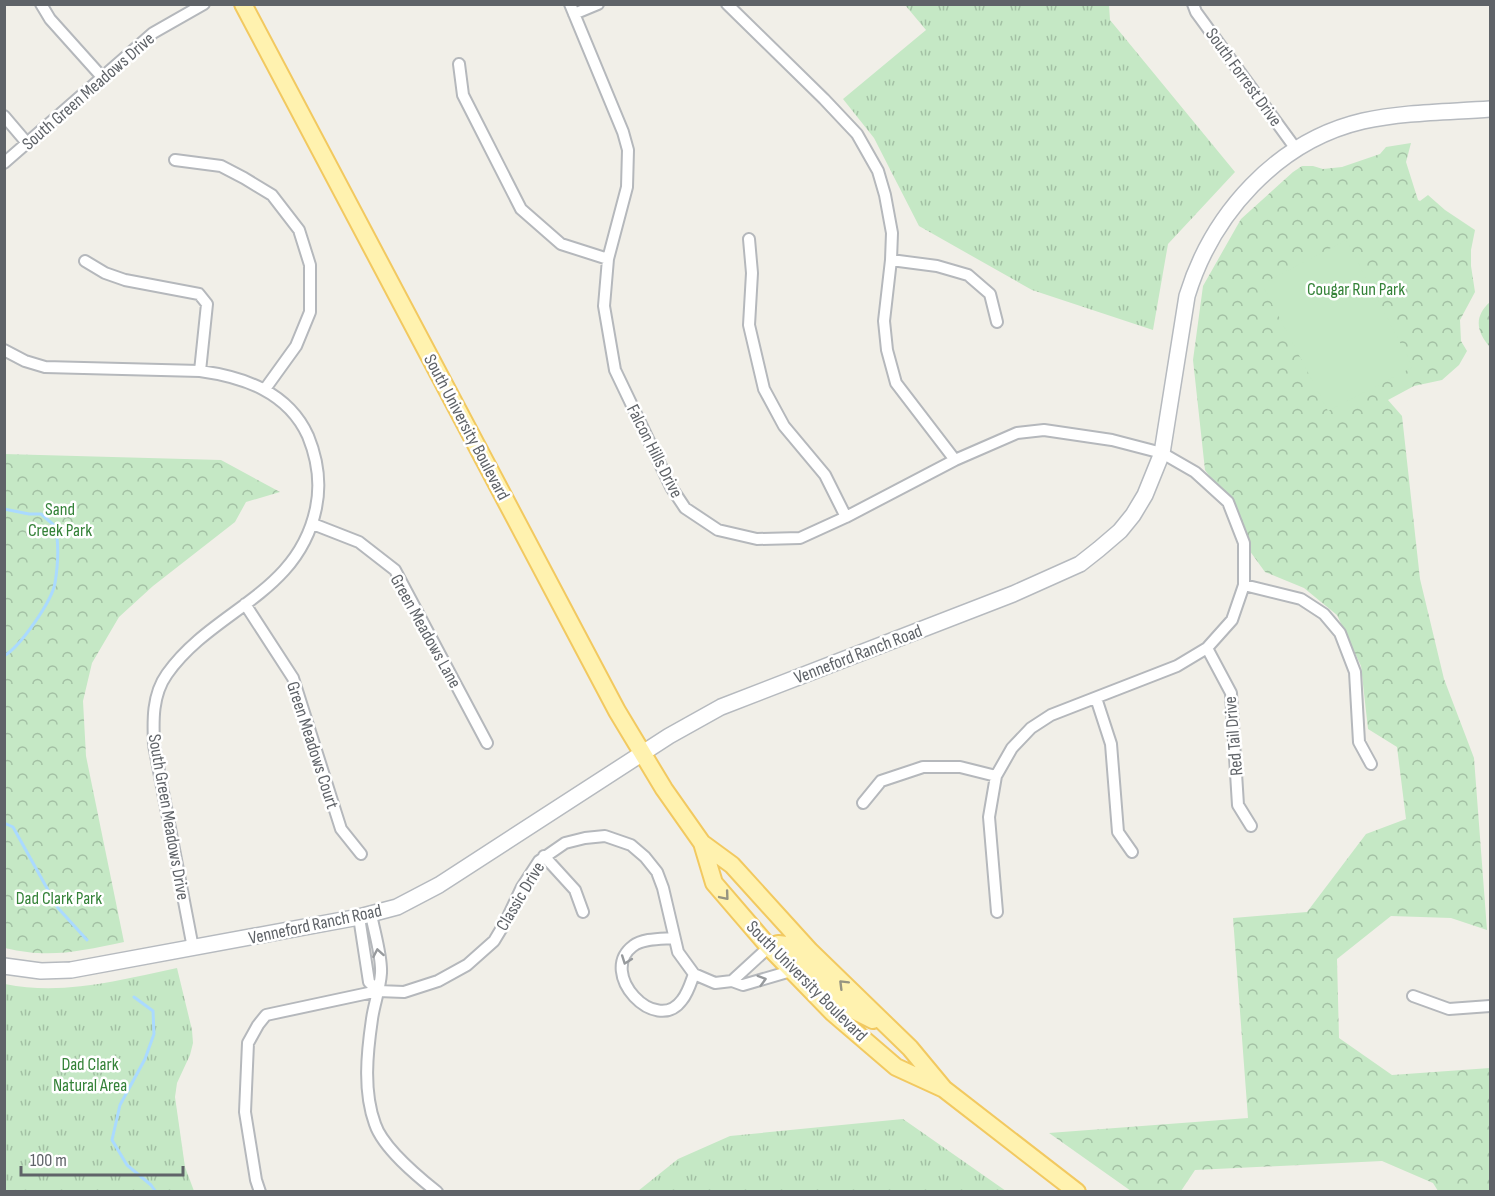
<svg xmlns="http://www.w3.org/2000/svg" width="1495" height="1196" font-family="'Sofia Sans Condensed',sans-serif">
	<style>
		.grass { fill: url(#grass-tufts) }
		.forest { fill: url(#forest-crowns) }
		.pitch { fill: #c5e8c5 }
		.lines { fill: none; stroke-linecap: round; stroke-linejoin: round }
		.stream { stroke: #aadaff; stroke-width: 3 }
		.street-casing { stroke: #b5b8bc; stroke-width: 14 }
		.secondary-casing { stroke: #b6babf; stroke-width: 18 }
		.primary-casing { stroke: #f2c960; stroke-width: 20 }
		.street { stroke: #fff; stroke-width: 10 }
		.secondary { stroke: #fff; stroke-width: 15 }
		.primary { stroke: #fff2af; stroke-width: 16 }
		.oneway { stroke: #979581 }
		.oneway2 { stroke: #979a9d }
		.labels { text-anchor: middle; stroke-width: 5; stroke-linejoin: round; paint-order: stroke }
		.street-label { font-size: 18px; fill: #5f6368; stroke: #fff }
		.park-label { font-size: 18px; fill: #348238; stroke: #fff }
	</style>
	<defs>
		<pattern id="grass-tufts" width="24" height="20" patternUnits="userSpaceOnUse" patternTransform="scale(1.5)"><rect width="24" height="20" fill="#c5e8c5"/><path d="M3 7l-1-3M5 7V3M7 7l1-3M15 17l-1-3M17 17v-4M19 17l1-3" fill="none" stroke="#a3c0a4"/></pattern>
		<pattern id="forest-crowns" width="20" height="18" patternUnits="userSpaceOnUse" patternTransform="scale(1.5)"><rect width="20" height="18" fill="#c5e8c5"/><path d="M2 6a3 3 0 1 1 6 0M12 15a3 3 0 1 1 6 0" fill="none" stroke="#a3c0a4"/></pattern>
	</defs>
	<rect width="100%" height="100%" fill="#f1efe8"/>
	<path class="grass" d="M905,5H1109L1110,20L1235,172L1168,244L1153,330L1032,290L919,226L874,138L843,99L926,30Z
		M177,968L192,1030L193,1043L190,1055L177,1083L175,1097L185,1167L194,1191H5V984C63,996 120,980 177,968Z
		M903,1119L1006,1191H638L678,1159L730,1136Z"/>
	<path class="forest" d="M1411,143L1406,162L1418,200L1420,201L1428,195L1445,210L1475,230L1471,250V266L1475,292L1460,320L1461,341L1467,351L1459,365L1442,380L1414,386L1388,400L1402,416L1420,579L1444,679L1474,758L1487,930L1451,918L1391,916L1337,959L1339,1038L1392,1075L1490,1068V1191H1438L1433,1183L1382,1161L1195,1170L1181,1191H1131L1049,1133L1248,1118L1233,918L1307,912L1366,834L1406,819L1397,747L1368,729L1361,666L1337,615L1304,588L1265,572L1244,543L1228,502L1205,470L1193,360L1203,286L1241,219L1293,172L1302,166H1313L1323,169L1342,167L1380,154L1386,147Z
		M1490,302V347C1476,332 1474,316 1490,302Z
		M4,454L221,460L280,492L246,502L235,522L153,586L119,617L92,663L83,701L86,756L124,942C80,951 50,959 5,948Z"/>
	<path class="pitch" d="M1346,240L1413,367L1328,411L1262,284Z"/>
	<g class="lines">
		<path class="stream" d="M4,509L29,514H41L55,526C59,543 58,565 55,583C52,601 20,647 4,656
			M4,823L13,827L58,908L87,940
			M134,997L153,1011L154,1034L145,1059L120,1105L112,1140L127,1165L151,1185L156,1192"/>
		<defs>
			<path id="street" d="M41,4L50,19L102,77
				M570,4L623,132L628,150L627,187L608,259L604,306L615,370L671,487L685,508L718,530L757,539L800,538L846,517L955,460L1017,433L1044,430L1112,440L1162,453L1195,472L1228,502L1244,543V585L1232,620L1207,648L1177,666L1051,715L1031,728L1012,748L996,776L989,817L997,912
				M727,4L824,99L857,134L878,171L885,195L892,233L891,260L884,321L887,350L896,383L955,460
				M1193,4L1196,12L1296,149
				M574,14L598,4
				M459,64L463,95L521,209L561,244L608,259
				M4,116L27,143
				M175,160L221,166L244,178L272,195L299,230L310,265V312L296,346L265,389
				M4,163L153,33L204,4
				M749,239L752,273L749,325L764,389L784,426L825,475L846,517
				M891,260L937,266L968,275L990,294L997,322
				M85,261L105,273L125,280L199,294L207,304L200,371
				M4,350L25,361L45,367L200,371C244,377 288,392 308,436C317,458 321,484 316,508C298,595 213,609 167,674C152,695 153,721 154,745L193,948
				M313,524L359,542L395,570L487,743
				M1244,585L1301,599L1324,614L1340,633L1355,672L1359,742L1371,764
				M245,604L293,678L341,829L361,854
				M1207,648L1231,693L1238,805L1251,826
				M1096,698L1111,744L1118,832L1132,852
				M863,803L881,781L923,767H960L996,776
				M544,856L575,890L583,912
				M371,914C374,931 382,956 381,973C380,989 374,1004 372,1019C367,1053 363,1091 375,1124C383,1148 417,1176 437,1192
				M359,917L369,982L378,991
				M674,938C662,939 643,938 633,946C597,973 656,1036 682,1000C688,993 691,982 694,974
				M732,981L769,947
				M1413,996L1449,1009L1490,1006
				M260,1192L256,1180L245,1112L248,1043L258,1025L266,1015L378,991L404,992L438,981L467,965L494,941L506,921L522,887L539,861L565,843L585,838L605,836L631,845L645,857L657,872L663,888L678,952L694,974L715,983L732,981L743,985L791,971"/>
			<path id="secondary" d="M4,966L41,971L71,970L359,917L397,907L439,885L669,736L721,707L1013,594L1080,564L1099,549L1120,531L1133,515L1145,495L1162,453L1187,296C1212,214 1277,141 1363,121C1404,112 1449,112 1490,109"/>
			<path id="primary" d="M243,4L617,711L664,789L702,843L732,865L810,951L910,1048L944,1089
				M702,843L714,883L769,947L833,1013L896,1067L944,1089L1077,1192
				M769,947L778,944L787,945L847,1007L873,1020"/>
		</defs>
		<use href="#street" class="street-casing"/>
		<use href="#secondary" class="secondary-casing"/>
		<use href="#primary" class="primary-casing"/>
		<use href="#street" class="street"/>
		<use href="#secondary" class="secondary"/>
		<use href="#primary" class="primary"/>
	</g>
	<defs><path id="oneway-chevron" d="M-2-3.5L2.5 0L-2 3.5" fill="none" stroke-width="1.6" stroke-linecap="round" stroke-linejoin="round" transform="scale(1.5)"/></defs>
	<g class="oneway">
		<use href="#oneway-chevron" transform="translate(725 896) rotate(50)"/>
		<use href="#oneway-chevron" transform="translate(843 984) rotate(-135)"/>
	</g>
	<g class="oneway2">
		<use href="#oneway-chevron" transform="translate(378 953) rotate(-100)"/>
		<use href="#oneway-chevron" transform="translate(626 960) rotate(110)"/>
		<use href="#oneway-chevron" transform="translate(762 980) rotate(-16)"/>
	</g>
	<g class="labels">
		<g class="street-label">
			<text transform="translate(1244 77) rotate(54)" y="6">South Forrest Drive</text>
			<text transform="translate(88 91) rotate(-41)" y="6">South Green Meadows Drive</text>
			<text transform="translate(467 427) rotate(62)" y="6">South University Boulevard</text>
			<text transform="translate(655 451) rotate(63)" y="6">Falcon Hills Drive</text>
			<text transform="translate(426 631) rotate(61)" y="6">Green Meadows Lane</text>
			<text transform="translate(858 654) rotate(-21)" y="6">Venneford Ranch Road</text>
			<text transform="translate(1233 736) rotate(-95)" y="6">Red Tail Drive</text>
			<text transform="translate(313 745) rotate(72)" y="6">Green Meadows Court</text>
			<text transform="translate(169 817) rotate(80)" y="6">South Green Meadows Drive</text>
			<text transform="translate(520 896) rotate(-59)" y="6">Classic Drive</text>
			<text transform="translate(315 924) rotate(-12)" y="6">Venneford Ranch Road</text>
			<text transform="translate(807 981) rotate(45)" y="6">South University Boulevard</text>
		</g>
		<g class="park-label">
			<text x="1356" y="295">Cougar Run Park</text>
			<text x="60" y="515">Sand<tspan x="60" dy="21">Creek Park</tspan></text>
			<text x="59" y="904">Dad Clark Park</text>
			<text x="90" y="1070">Dad Clark<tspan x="90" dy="21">Natural Area</tspan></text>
		</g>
	</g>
	<rect width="1495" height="1196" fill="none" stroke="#5f6368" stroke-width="12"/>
	<path d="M21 1166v9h162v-9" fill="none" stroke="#5f6368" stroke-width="3"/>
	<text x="30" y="1166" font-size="18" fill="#5f6368" stroke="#ffffff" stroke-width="4.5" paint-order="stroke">100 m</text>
</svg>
